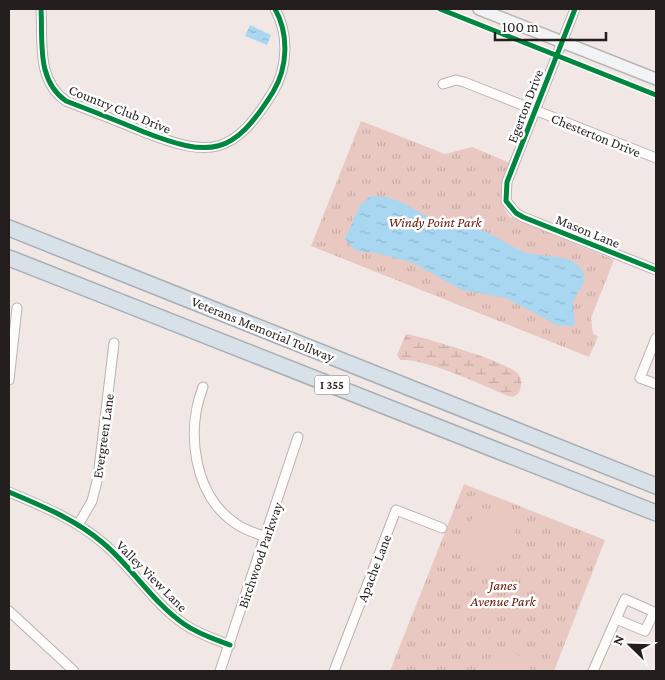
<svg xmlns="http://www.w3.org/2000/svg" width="665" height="680" font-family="'Crimson Pro',serif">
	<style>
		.wetland { fill: url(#wetland-marsh) }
		.park { fill: url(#park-tufts) }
		.pitch { fill: #e9c8c1 }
		.water { fill: url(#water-ripples) }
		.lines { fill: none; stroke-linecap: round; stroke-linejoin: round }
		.street-casing { stroke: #b9b3b1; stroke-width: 11 }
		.secondary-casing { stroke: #b9b3b1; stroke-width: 14 }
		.highway-casing { stroke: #a7aeb3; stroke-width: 18 }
		.street { stroke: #fdfcfb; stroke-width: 9 }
		.secondary { stroke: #f2f3f4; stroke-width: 11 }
		.highway { stroke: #d8e1e7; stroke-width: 15 }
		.cycleway-casing { stroke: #fff; stroke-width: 8 }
		.cycleway { stroke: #00873e; stroke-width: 5 }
		.labels { text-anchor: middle; stroke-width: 5; stroke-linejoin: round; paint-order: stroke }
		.shield { fill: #fff; stroke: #666262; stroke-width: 1 }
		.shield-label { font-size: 12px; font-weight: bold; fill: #241f1e }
		.street-label { font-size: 14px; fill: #241f1e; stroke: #fff }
		.park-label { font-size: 14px; font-style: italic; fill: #691604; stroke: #fff }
	</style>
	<defs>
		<pattern id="wetland-marsh" width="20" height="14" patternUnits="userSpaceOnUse" patternTransform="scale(1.25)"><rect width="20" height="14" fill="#e9c8c1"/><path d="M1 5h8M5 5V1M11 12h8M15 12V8" fill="none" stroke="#c8aba5"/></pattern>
		<pattern id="park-tufts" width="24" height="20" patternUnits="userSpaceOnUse" patternTransform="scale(1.25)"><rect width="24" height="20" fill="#e9c8c1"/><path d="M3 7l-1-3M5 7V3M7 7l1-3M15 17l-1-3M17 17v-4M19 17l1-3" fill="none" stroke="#c8aba5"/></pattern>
		<pattern id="water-ripples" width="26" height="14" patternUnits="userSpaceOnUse" patternTransform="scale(1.25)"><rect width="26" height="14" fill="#a9d6f1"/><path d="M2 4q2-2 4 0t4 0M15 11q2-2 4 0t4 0" fill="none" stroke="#91b7ce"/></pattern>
	</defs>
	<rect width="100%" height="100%" fill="#f1e8e6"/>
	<path class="wetland" d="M408,334C427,339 511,362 519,375C523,381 521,387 519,393L513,397L508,396C482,385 426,358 400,360L397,355L405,336Z"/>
	<path class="park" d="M361,121L445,154L472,147L510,163C502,183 494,198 510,217L614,260L591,318L593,334L598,336L589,357L311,246Z
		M464,484L605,540L554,671H390Z"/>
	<path class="pitch" d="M477,508L514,521C524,559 481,578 462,540Z
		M508,652L521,656L530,665L528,671H477L487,661Z"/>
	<path class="water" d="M250,25L271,35L267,45L245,36Z
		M371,196C403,195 417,215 444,224C455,228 467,226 478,229C494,234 507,245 522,251C541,259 569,251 582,270C591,284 574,291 573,304C572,310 575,316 575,323L572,326H559L506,298L462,290L413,263L377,253L356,251L345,239L360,205Z"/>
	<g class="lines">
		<defs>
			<path id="street" d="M41,9C43,41 36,80 66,101C92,111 118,121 144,132C211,158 233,156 273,92C288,67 289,34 275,9
				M575,9L507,182L506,201L516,213L523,217L656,270
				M443,84L456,80L464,82L656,158
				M656,338L640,378L656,384
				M9,380L17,308
				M203,387C186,431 193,494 235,523C244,530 255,533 266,537
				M9,492C42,506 75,519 103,543C132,567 153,603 184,624C198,634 214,639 230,645
				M78,525L92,501L98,477L114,343
				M625,599L654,612L645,631L616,619Z
				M9,611L74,671
				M220,671L298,437
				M334,671L396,510L442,528
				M593,671L616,619"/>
			<path id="secondary" d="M479,9L656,79"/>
			<path id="highway" d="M9,228L656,486
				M9,258L656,513"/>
		</defs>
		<use href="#street" class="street-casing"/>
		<use href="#secondary" class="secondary-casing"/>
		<use href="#highway" class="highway-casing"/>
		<use href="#street" class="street"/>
		<use href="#secondary" class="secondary"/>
		<use href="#highway" class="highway"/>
		<defs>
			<path id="cycleway" d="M41,9C43,41 36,80 66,101C92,111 118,121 144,132C211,158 233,156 273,92C288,67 289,34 275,9
				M440,9L656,95
				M575,9L507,182L506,201L516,213L523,217L656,270
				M9,492C42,506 75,519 103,543C132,567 153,603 184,624C198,634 214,639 230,645"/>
		</defs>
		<use href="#cycleway" class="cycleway-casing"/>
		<use href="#cycleway" class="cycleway"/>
	</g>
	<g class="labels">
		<rect class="shield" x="314.5" y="375.5" width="35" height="19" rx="4"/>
		<g class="shield-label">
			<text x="332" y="389">I 355</text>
		</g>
		<g class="street-label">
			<text transform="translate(525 106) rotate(-69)" y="5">Egerton Drive</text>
			<text transform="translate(120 109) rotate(22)" y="5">Country Club Drive</text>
			<text transform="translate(596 135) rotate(22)" y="5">Chesterton Drive</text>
			<text transform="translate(588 231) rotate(22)" y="5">Mason Lane</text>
			<text transform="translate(263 329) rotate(22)" y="5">Veterans Memorial Tollway</text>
			<text transform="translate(103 436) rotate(-82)" y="5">Evergreen Lane</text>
			<text transform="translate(260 555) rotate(-71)" y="5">Birchwood Parkway</text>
			<text transform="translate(374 568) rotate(-69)" y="5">Apache Lane</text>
			<text transform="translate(152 576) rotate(45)" y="5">Valley View Lane</text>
		</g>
		<g class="park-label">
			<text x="435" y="227">Windy Point Park</text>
			<text x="503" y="590">Janes<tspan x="503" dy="16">Avenue Park</tspan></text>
		</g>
	</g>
	<rect width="665" height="680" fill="none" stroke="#241f1e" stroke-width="20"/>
	<g transform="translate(630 645) rotate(293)" stroke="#ffffff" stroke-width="4" paint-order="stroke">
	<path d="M0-4L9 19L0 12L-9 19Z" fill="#241f1e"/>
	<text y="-8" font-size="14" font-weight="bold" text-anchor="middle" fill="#241f1e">N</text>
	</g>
	<path d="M495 32v8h111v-8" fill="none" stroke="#241f1e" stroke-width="2.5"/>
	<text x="502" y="32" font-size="15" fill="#241f1e" stroke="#ffffff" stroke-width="4" paint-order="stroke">100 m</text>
</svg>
